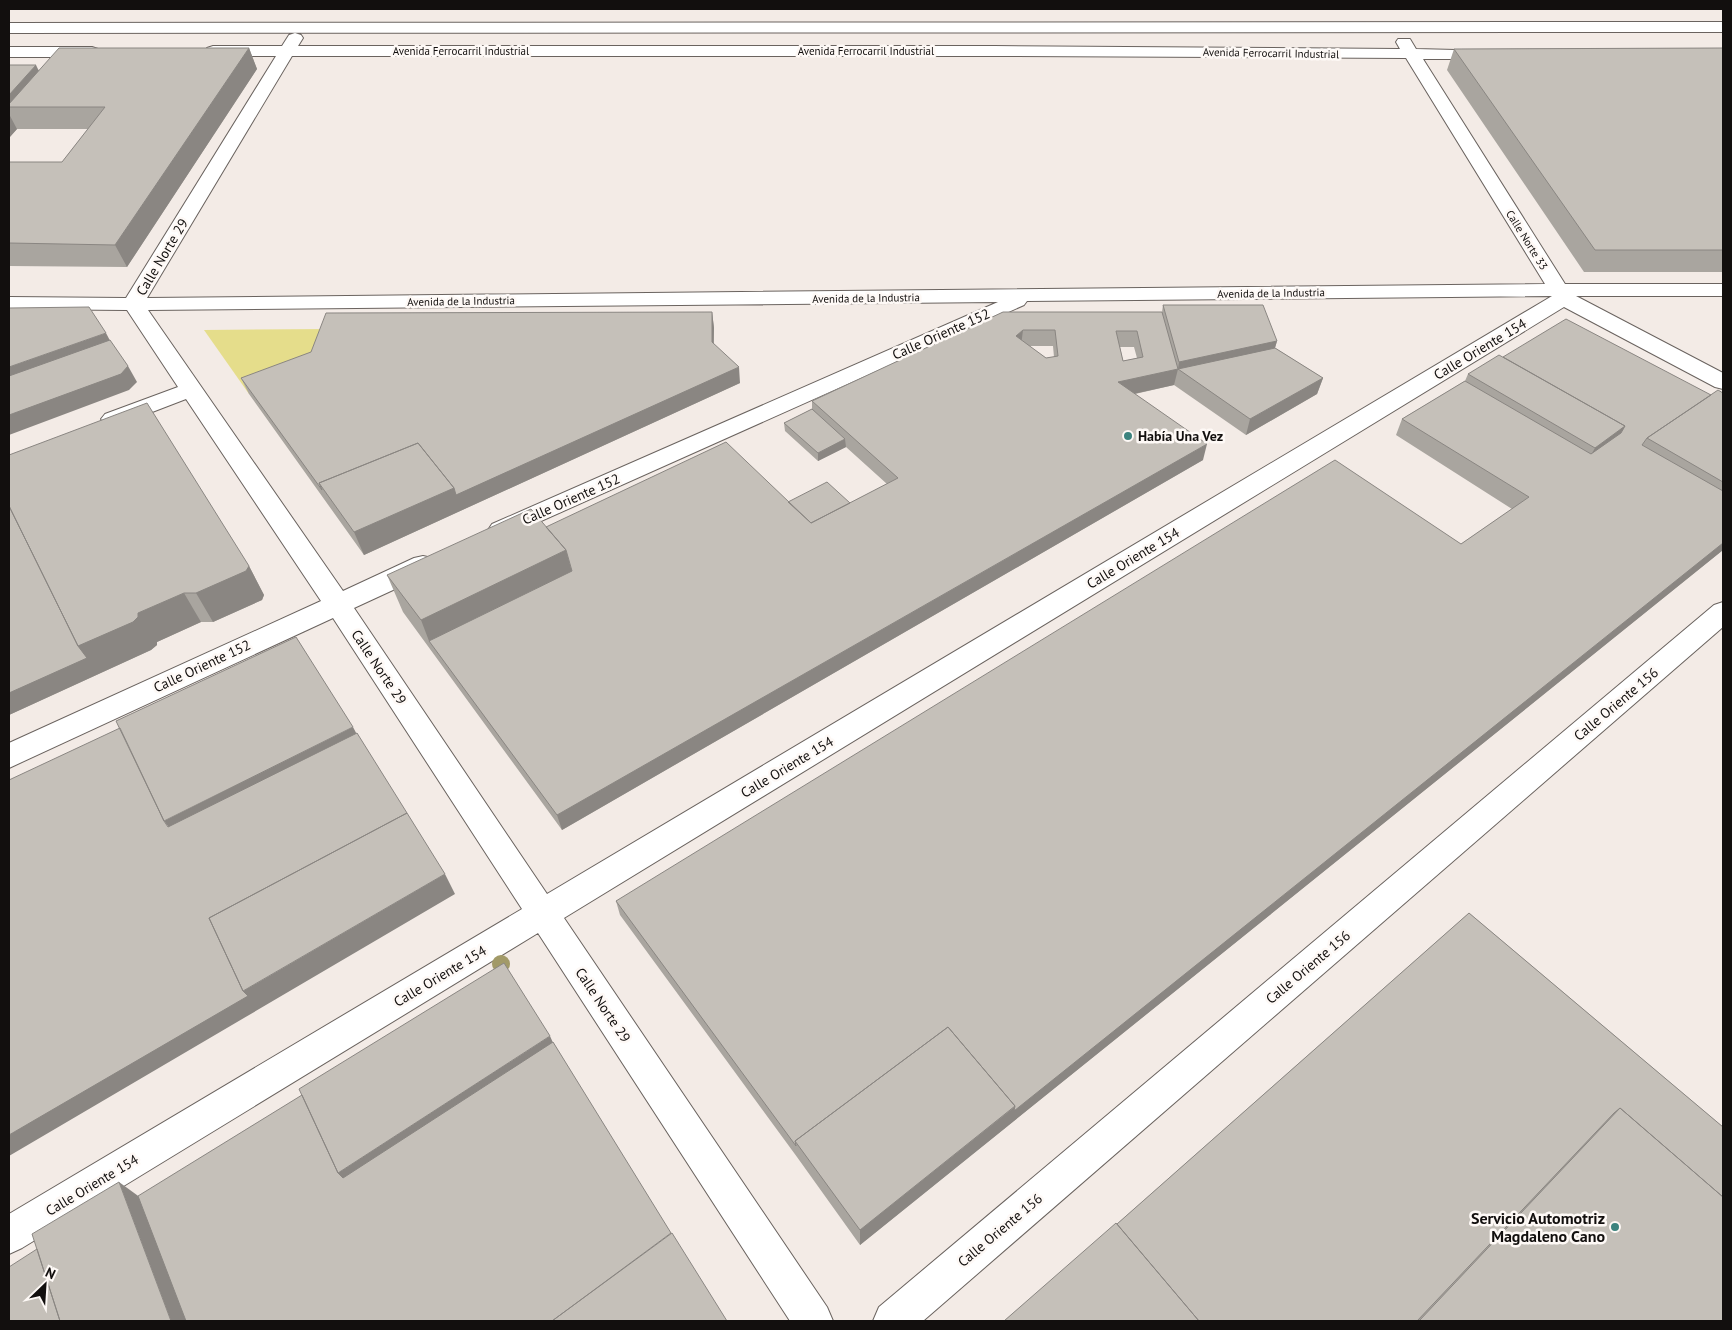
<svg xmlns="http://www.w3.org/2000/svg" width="1732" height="1330" font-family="'PT Sans',sans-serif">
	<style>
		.green { fill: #e5dd8b }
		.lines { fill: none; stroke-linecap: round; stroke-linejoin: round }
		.minor-casing { stroke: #6a635f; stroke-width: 2 }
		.minor { fill: #fff; fill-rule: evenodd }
		.tree { fill: #a29a68 }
		.wall { fill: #a9a59f; fill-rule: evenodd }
		.shaded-wall { fill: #8a8682 }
		.building { fill: #c5c0b9; stroke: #8a8682; fill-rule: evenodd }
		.poi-dot { fill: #3c837e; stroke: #fef9f6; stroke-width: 2 }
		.labels { text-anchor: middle; stroke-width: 5; stroke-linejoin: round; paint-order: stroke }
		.far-street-label { font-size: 11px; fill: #120f0e; stroke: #fef9f6 }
		.street-label { font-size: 14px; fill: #120f0e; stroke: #fef9f6 }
		.poi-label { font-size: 14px; font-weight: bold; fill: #120f0e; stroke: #fef9f6; text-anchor: start }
		.near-poi-label { font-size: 16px; font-weight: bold; fill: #120f0e; stroke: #fef9f6; text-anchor: end }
	</style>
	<rect width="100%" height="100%" fill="#f3ebe6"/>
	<path class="green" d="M332,329L317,368L249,394L204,330Z"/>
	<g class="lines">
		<defs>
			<path id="minor" d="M1723,22V32L9,33V23Z
				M295,33L301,35L303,38L298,46H994L1400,49L1396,42L1398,39H1410L1416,49L1496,51L1498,54L1496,57L1490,59H1423L1565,284H1723V296H1576L1723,373V389L1715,387L1564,307L564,918L827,1307L833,1321H790L538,933L22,1248L9,1254V1214L522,909L333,618L9,768V743L321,601L186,399L121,424L113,426L105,424L101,419L105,414L178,387L127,310L9,309V297L126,298L276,56H213L207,54L205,51L207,48L213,46H282L289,35ZM292,56H994L1406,58L1545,284L147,298ZM1552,296L547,894L354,608L432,572L436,565L432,558L423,556L414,558L343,591L148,310L998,302L492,524L488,530L492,536L501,539L1024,305L1027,301Z
				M9,47H92L98,49L100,52L98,55L92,57H9Z
				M1723,602V627L923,1321H873L879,1307L1714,605Z"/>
		</defs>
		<use href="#minor" class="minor-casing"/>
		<use href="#minor" class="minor"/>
	</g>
	<circle class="tree" cx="501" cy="964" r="9"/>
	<path class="wall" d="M249,48L257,69L127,267L9,266V162H62L88,129H17L9,138V65L38,70Z
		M1723,48V272H1584L1447,70L1454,49Z
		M1163,305L1277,341L1275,348L1323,378L1317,394L1246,435L1174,385L1135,394L1203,460L562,830L403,612L387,575L546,527L788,502L850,503L887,484L846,447L818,461L785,431L784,423L812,409V401L1003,312H1162ZM1029,346H1053L1054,357L1046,358ZM1120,347H1134L1137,358L1123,361Z
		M712,312L714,328V344L740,383L364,555L249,394L241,378Z
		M1503,357L1711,395L1723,393V550L860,1245L797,1157L620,915L616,901L1461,544L1512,509L1396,435L1402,419L1465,381L1468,374Z
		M9,455L249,566L264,595L262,600L213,622H201L157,642V645L151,650L9,715Z
		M1469,913L1723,1127V1321H1004L1117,1224Z"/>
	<path class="shaded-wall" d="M249,48L257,69L127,267L115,245Z
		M36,65L49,92L9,107V95Z
		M9,114L17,129L9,138Z
		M712,312L714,328L713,358L712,342Z
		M1023,330L1021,346L1016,336Z
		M106,333L118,356L9,395V367Z
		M1277,341L1270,364L1178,369L1179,362Z
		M128,366L137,382L129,390L9,435V415Z
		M739,367L740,383L364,555L354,532L454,488Z
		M1178,369L1174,385L1115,398L1118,382Z
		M1323,378L1317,394L1246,435L1250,419Z
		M1625,426L1612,449L1582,471L1595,448Z
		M845,439L846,447L818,461V453Z
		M1207,444L1203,460L562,830L557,815Z
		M1723,543V550L860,1245V1230Z
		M566,550L576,587L429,641L421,620Z
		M249,566L264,595L262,600L213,622L196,593Z
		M184,593L201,622L157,642V645L151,650L9,715V693L78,646L138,613Z
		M353,727L364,748L180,842L164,821Z
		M445,874L455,894L9,1156V1135L243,991Z
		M550,1036L558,1054L353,1188L338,1173Z
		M119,1182L152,1206L196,1321H171Z"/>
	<path class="building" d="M59,48H249L115,245L9,243V162H62L105,107H9V104Z
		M1723,48V250H1595L1454,49Z
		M9,65H36L9,95Z
		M1163,305H1263L1277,341L1179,362Z
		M89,307L106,333L9,367V308Z
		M712,312V342L739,367L456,495L454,488L418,443L319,483L322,490L241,378L311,352L326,313Z
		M1003,312H1162L1178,369L1118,382L1207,444L557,815L429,641L572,571L566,550L546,527L726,442L811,523L898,478L812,401ZM1023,330H1055L1058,356L1046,358L1016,336ZM1116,331H1137L1143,357L1123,361Z
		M1566,319L1711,395L1647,438L1642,445L1723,491V543L1014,1111L1015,1106L948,1027L795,1141L796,1146L616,901L1335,460L1461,544L1529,497L1402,419L1465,381L1591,454L1621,433L1625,426L1503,357Z
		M110,340L128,366L121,374L9,415V376Z
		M1275,348L1323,378L1250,419L1178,369Z
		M1499,355L1625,426L1595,448L1468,374Z
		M1718,390L1723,393V482L1647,438Z
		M147,403L249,566L246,571L196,593H184L138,613V617L133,622L78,646L9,506V455Z
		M812,409L845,439L818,453L784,423Z
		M418,443L454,488L354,532L319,483Z
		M827,482L850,503L811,523L788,502Z
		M9,506L78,646L87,658L9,693Z
		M531,509L566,550L421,620L387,575Z
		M296,637L353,727L164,821L116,721Z
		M120,728L164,821L168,827L357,733L407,813L209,918L243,991L248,996L9,1135V780Z
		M407,813L445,874L243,991L209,918Z
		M1469,913L1723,1127V1197L1620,1108L1614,1113L1417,1321H1199L1117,1224Z
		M504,963L550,1036L338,1173L299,1089Z
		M948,1027L1015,1106L860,1230L795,1141Z
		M553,1042L671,1233L552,1321H186L138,1196L302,1095L338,1173L343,1178Z
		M1620,1108L1723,1197V1321H1419Z
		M119,1182L171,1321H60L32,1234Z
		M1116,1223L1199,1321H1004Z
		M672,1233L727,1321H552Z
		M37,1249L60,1321H9V1267Z"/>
	<g class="poi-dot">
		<circle cx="1128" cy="436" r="5"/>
		<circle cx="1615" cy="1227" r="5"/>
	</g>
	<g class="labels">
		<g class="far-street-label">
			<text x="461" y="55">Avenida Ferrocarril Industrial</text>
			<text x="866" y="55">Avenida Ferrocarril Industrial</text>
			<text transform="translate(1271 53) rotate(1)" y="4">Avenida Ferrocarril Industrial</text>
			<text transform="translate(1527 240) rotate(58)" y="4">Calle Norte 33</text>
			<text transform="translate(1271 293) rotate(-1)" y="4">Avenida de la Industria</text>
			<text transform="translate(866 298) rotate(-1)" y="4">Avenida de la Industria</text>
			<text transform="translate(461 301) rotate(-1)" y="4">Avenida de la Industria</text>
		</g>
		<g class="street-label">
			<text transform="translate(162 257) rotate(-59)" y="5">Calle Norte 29</text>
			<text transform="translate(941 334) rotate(-24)" y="5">Calle Oriente 152</text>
			<text transform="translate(1480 349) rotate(-31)" y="5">Calle Oriente 154</text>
			<text transform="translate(571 499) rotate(-24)" y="5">Calle Oriente 152</text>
			<text transform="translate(1133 558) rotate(-31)" y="5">Calle Oriente 154</text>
			<text transform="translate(202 666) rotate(-25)" y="5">Calle Oriente 152</text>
			<text transform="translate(379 667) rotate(56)" y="5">Calle Norte 29</text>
			<text transform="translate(1616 704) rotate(-40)" y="5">Calle Oriente 156</text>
			<text transform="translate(787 767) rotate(-31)" y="5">Calle Oriente 154</text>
			<text transform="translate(1308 967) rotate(-40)" y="5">Calle Oriente 156</text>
			<text transform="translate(440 976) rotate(-31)" y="5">Calle Oriente 154</text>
			<text transform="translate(603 1005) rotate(56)" y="5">Calle Norte 29</text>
			<text transform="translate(92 1185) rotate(-31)" y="5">Calle Oriente 154</text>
			<text transform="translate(1000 1230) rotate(-40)" y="5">Calle Oriente 156</text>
		</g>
		<g class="poi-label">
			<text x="1138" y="441">Había Una Vez</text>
		</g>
		<g class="near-poi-label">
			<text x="1605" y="1224">Servicio Automotriz<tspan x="1605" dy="18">Magdaleno Cano</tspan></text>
		</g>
	</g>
	<rect width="1732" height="1330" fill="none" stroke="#120f0e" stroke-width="20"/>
	<g transform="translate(45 1285) rotate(25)" stroke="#fef9f6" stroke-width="4" paint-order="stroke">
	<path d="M0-4L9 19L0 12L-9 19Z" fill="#120f0e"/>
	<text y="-8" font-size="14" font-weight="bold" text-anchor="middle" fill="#120f0e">N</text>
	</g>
</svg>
